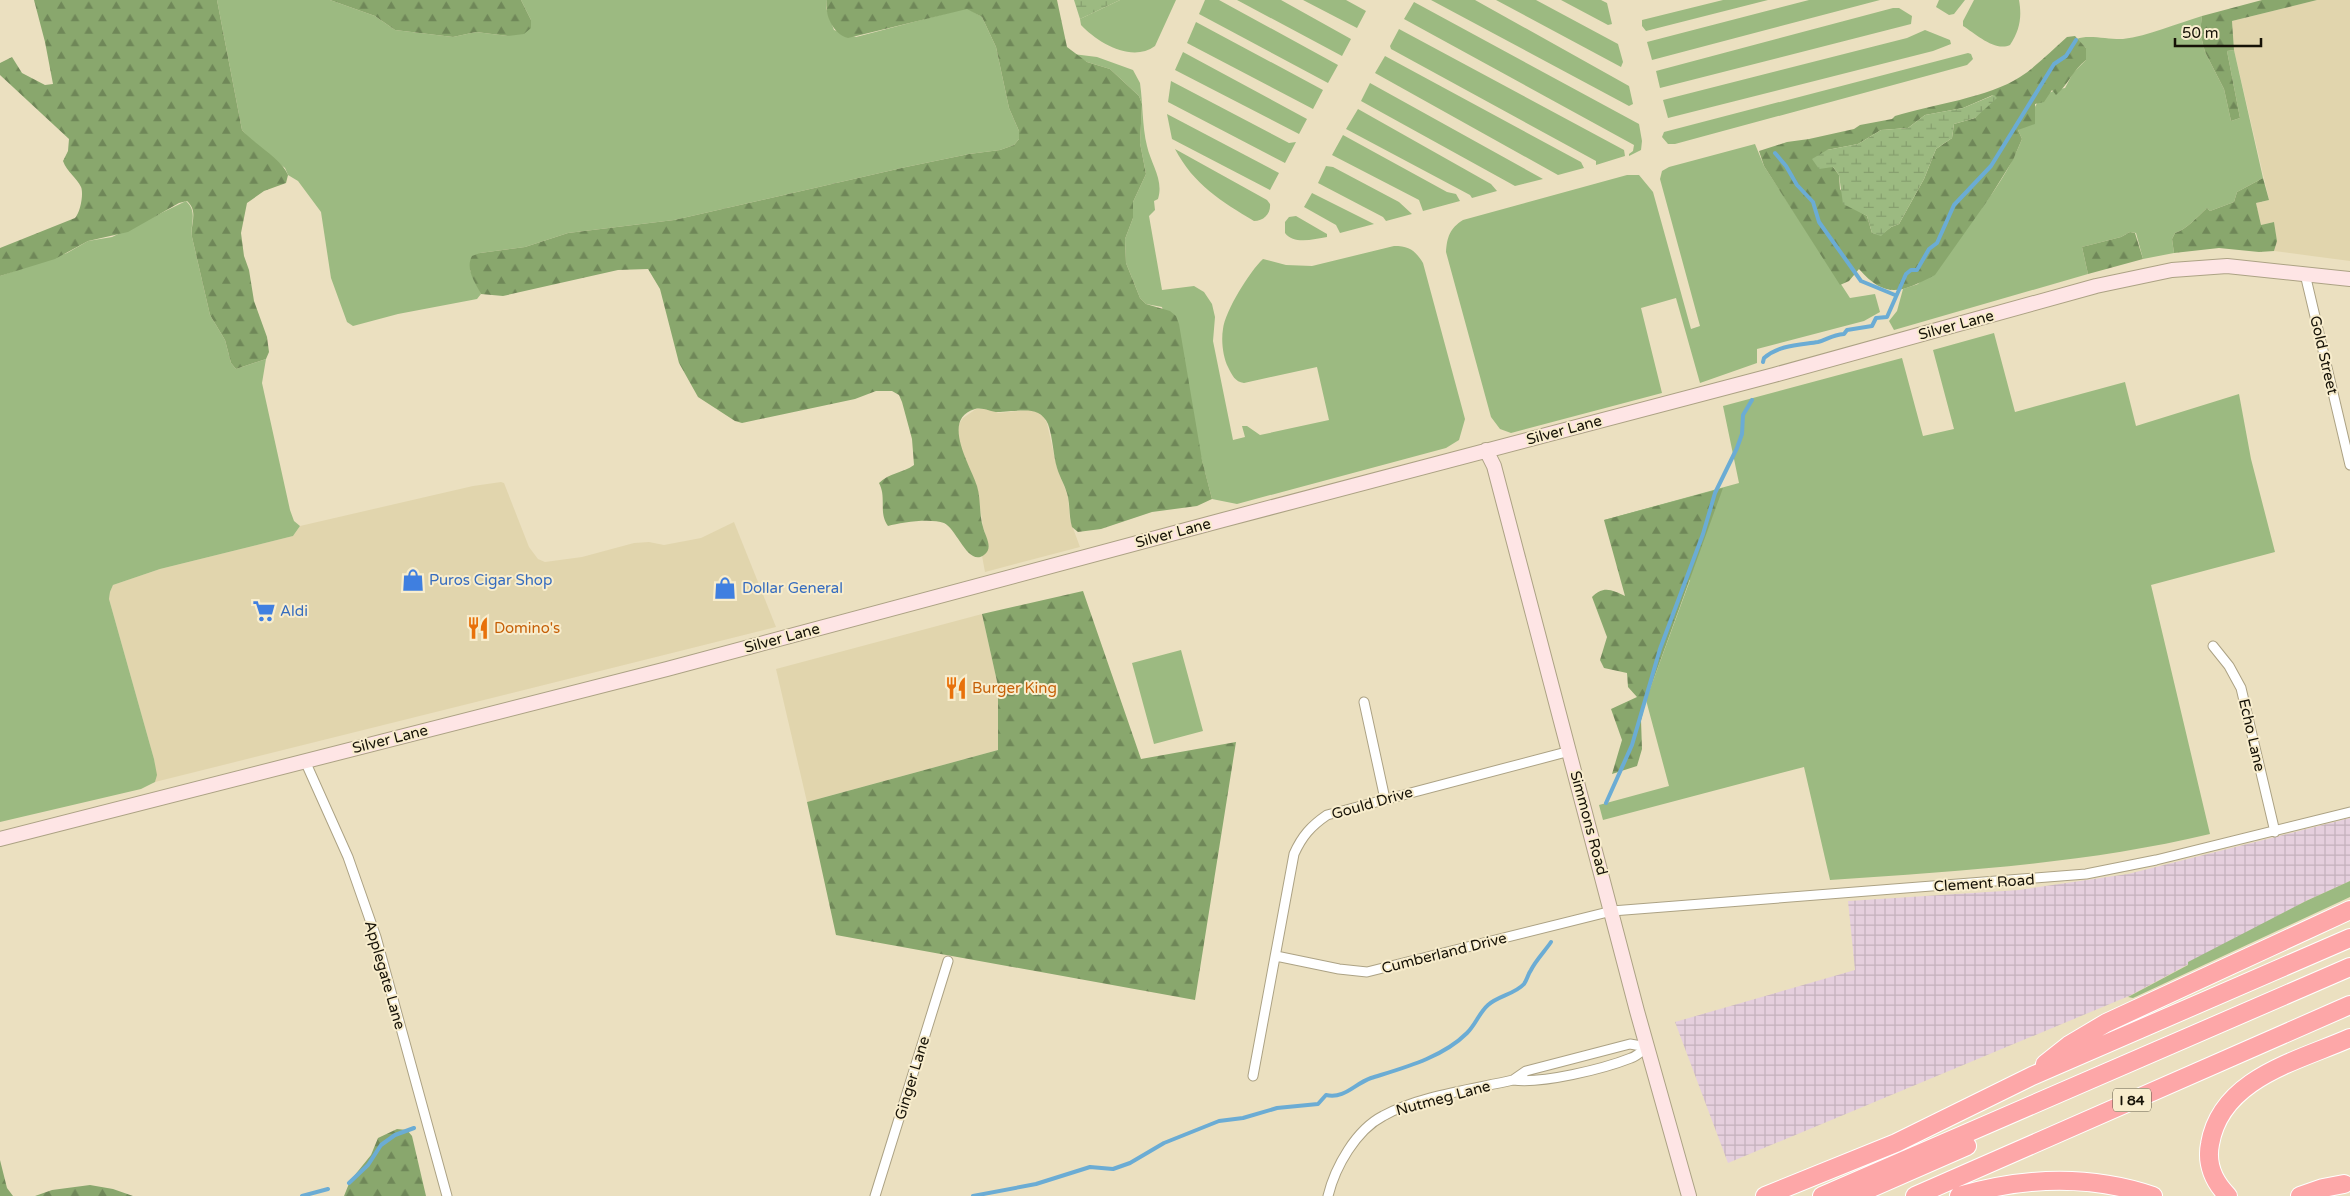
<svg xmlns="http://www.w3.org/2000/svg" width="2350" height="1196" font-family="'Varela Round',sans-serif">
	<style>
		.built { fill: #e1d5ad }
		.industrial { fill: url(#industrial-grid) }
		.green { fill: #9cba81 }
		.forest { fill: url(#forest-firs); fill-rule: evenodd }
		.wetland { fill: url(#wetland-marsh) }
		.lines { fill: none; stroke-linecap: round; stroke-linejoin: round }
		.stream { stroke: #6bacd4; stroke-width: 4 }
		.minor-casing { stroke: #aca284; stroke-width: 11 }
		.secondary-casing { stroke: #aca284; stroke-width: 16 }
		.motorway-casing { stroke: #fff; stroke-width: 20 }
		.minor { stroke: #fff; stroke-width: 9 }
		.secondary { stroke: #fee5e5; stroke-width: 14 }
		.motorway { stroke: #fda7a8; stroke-width: 18 }
		.labels { text-anchor: middle; stroke-width: 4; stroke-linejoin: round; paint-order: stroke }
		.shield { fill: #f8edcd; stroke: #5a5442; stroke-width: 1 }
		.shield-label { font-size: 14px; font-weight: bold; fill: #161207 }
		.street-label { font-size: 15px; fill: #161207; stroke: #f8edcd }
		.shop-label { font-size: 15px; fill: #366cbe; stroke: #f8edcd; text-anchor: start }
		.food-label { font-size: 15px; fill: #c56008; stroke: #f8edcd; text-anchor: start }
	</style>
	<defs>
		<pattern id="industrial-grid" width="8" height="8" patternUnits="userSpaceOnUse" patternTransform="scale(1.25)"><rect width="8" height="8" fill="#e5cfdd"/><path d="M0 4h8M4 0v8" fill="none" stroke="#c4b1bc"/></pattern>
		<pattern id="forest-firs" width="22" height="20" patternUnits="userSpaceOnUse" patternTransform="scale(1.25)"><rect width="22" height="20" fill="#89a76d"/><path d="M5 1l3.5 6h-7zM16 11l3.5 6h-7z" fill="#6f8758"/></pattern>
		<pattern id="wetland-marsh" width="20" height="14" patternUnits="userSpaceOnUse" patternTransform="scale(1.25)"><rect width="20" height="14" fill="#9cba81"/><path d="M1 5h8M5 5V1M11 12h8M15 12V8" fill="none" stroke="#869f6e"/></pattern>
	</defs>
	<rect width="100%" height="100%" fill="#ebe0c0"/>
	<path class="built" d="M2317,0H2350V261L2274,251L2277,241L2274,222L2261,225L2256,203L2269,200L2234,50L2232,21Z
		M976,409H992L998,413L1029,410L1037,412L1043,416L1047,423L1057,468L1068,496L1070,520L1080,547L985,572L982,556L988,542L983,527L977,487L961,448L958,432L959,424L963,418Z
		M501,482L504,483L529,547L538,559L545,562L582,557L634,543L649,542L664,545L701,538L734,522L776,627L155,782L156,775L154,759L109,599L110,592L113,585L160,569L293,536L300,526L473,486Z
		M982,614L998,686V750L807,802L776,669Z"/>
	<path class="industrial" d="M2350,818V881L2306,901L2129,996L1728,1163L1675,1022L1855,970L1848,901L2019,890L2128,874Z"/>
	<path class="green" d="M217,0H330L375,16L395,30L453,37L476,32L508,36L531,20L521,0H827L826,8L834,30L856,37L967,8L982,17L996,47L1009,108L1019,131V139L1014,145L1000,150L969,154L906,167L674,220L568,233L525,247L480,253L470,270L481,294L477,299L398,314L353,326L347,322L331,278L321,212L298,181L288,175L285,168L252,142L242,130Z
		M1120,0H1176L1155,46C1132,63 1098,43 1081,25L1080,19Z
		M1205,0H1219L1338,65L1328,83L1199,14Z
		M1237,0H1281L1351,39L1342,56Z
		M1303,0H1346L1366,11L1357,28Z
		M1431,0H1475L1629,86L1633,104L1629,106Z
		M1496,0H1536L1618,44L1623,62L1621,67Z
		M1561,0H1601L1607,3L1612,24L1608,25Z
		M1723,0H1768L1646,31L1642,26V20Z
		M1809,0H1880L1652,60L1647,42Z
		M1939,0H1965L1954,14L1949,15L1936,7Z
		M1974,0H2019C2022,17 2020,30 2010,45C1995,52 1976,34 1963,26V21Z
		M1414,2L1639,124L1642,141L1641,150L1629,156V154L1633,151L1634,145L1404,19Z
		M1893,8H1899L1912,16L1911,24L1660,88L1656,71Z
		M2202,16L2200,32L2205,52L2224,89L2231,121L2240,118L2227,51L2234,50L2263,178L2237,192L2234,202L2210,211L2207,208C2197,217 2187,229 2175,233L2172,239L2174,253L2143,259L2136,233L2130,232L2121,237L2082,247L2088,274L1894,330L1889,321L1897,311L1903,289L1918,284C1956,238 2000,195 2022,139L2018,130C2038,116 2029,94 2065,88L2073,73L2086,60V48L2077,39C2088,34 2110,40 2123,39C2148,36 2178,23 2202,16Z
		M1196,22L1323,90L1313,109L1187,43Z
		M1399,29L1624,150L1625,156L1596,165V161L1391,49L1390,46Z
		M1925,30L1950,40L1951,44L1933,51L1668,118L1663,100L1907,38Z
		M1183,52L1307,119L1299,134L1175,70Z
		M1968,53L1971,54L1973,59L1967,65L1675,144H1668L1662,137L1664,132Z
		M1073,54L1097,57L1133,70L1140,83C1143,104 1142,125 1147,146C1151,164 1164,180 1158,199L1154,201L1155,210L1149,216L1162,290L1194,286L1204,292L1212,304L1215,317L1213,341L1233,440L1245,437L1242,426H1247L1260,435L1329,420L1317,367L1244,383C1235,382 1232,375 1228,367C1223,357 1221,341 1223,329C1225,311 1250,271 1263,259L1286,265L1312,266L1394,246C1409,246 1415,250 1423,263L1465,419L1459,440L1446,448L1237,504L1212,499L1162,307L1146,304L1140,298L1126,263L1125,239L1133,218V202L1146,174L1140,143L1142,104L1139,96L1110,69L1087,62Z
		M1385,56L1581,162L1584,168L1558,175L1375,73Z
		M1171,81L1289,143L1296,142L1285,163L1168,102Z
		M1370,83L1543,179L1515,186L1361,101Z
		M1358,109L1491,184L1497,191L1472,198L1470,195L1346,129Z
		M1167,114L1279,173L1270,190L1172,139Z
		M1343,135L1447,192L1456,194L1460,201L1423,211L1419,200L1332,155Z
		M1755,144L1764,166L1850,298L1875,294L1880,312L1864,321L1757,349V363L1700,383L1676,298L1641,308L1662,393L1511,433L1500,429L1491,417L1446,252C1447,237 1450,228 1463,220L1627,175H1639L1653,192L1691,329L1700,326L1660,179L1662,171L1669,167Z
		M1175,149L1267,200L1270,204C1271,213 1264,221 1254,221C1221,201 1194,185 1175,149Z
		M1326,166L1333,167L1399,202L1412,214L1386,221L1383,217L1318,183Z
		M1312,193L1374,224L1340,233L1336,225L1304,207Z
		M186,201C198,212 190,223 192,237L210,315L225,340L231,363L236,369L266,359L262,383L290,510L294,521L300,526L293,536L160,569L113,585L110,592L109,599L154,759L157,775L155,782L141,789L0,822V276L67,253L88,241L112,237Z
		M1296,216L1327,234V237C1314,239 1294,245 1285,233V222L1289,217Z
		M1994,333L2015,412L2125,382L2136,426L2239,394L2251,459L2275,552L2151,585L2210,834C2084,864 1958,871 1830,880L1804,767L1603,820L1599,805L1669,786L1646,700L1690,580L1604,520L1739,483L1723,406L1902,358L1923,436L1954,429L1933,350Z
		M1181,650L1203,731L1154,744L1132,663Z
		M2350,881V897L2133,998L2128,997L2188,965V962L2306,901Z"/>
	<path class="forest" d="M34,0H217L242,130C254,144 282,159 288,175L286,183L264,191L247,203L241,233L244,256L249,270L254,301L267,337L269,352L266,359L236,369L231,363L225,340L210,315L192,237C190,223 199,212 187,201L179,203L128,232L88,241L55,259L0,276V248L75,218C80,213 84,194 81,187C77,178 67,172 63,161L68,151L69,139L0,75V63L12,57L22,73L45,85L53,84L45,42Z
		M330,0H521L531,20V28L524,34L508,36L476,32L453,37L395,30L375,16Z
		M827,0H1057L1067,47L1087,62L1110,69L1139,96L1142,104L1140,143L1146,174L1133,202V218L1125,239L1126,263L1140,298L1146,304L1170,311L1176,316L1179,324L1202,460L1212,499L1197,506L1152,512L1101,529L1078,532L1072,527C1069,517 1070,507 1068,497C1066,487 1060,478 1057,468C1053,454 1053,438 1048,424C1046,419 1042,415 1038,413C1030,409 1019,411 1011,411C1008,411 1004,412 1000,412C992,413 984,407 975,409C940,419 971,466 977,486C981,499 979,514 983,527C985,536 994,548 984,555C968,567 957,529 944,523C931,518 901,522 888,526C878,512 887,498 879,483C889,473 903,473 914,465L912,439L902,402L899,395L892,391H876L855,399L742,423L735,421L698,397L679,363L660,289L648,269L618,270L503,296L481,294C475,282 465,269 472,256L480,253L525,247L568,233L674,220L906,167L969,154L1000,150L1014,145L1019,139V131L1009,108L996,47L982,17L967,9L848,38C833,34 824,14 827,0Z
		M2262,0H2317L2232,21L2234,50L2227,51L2240,118L2231,121L2224,89L2205,52L2200,32L2202,16Z
		M2075,36L2086,48V60C2073,70 2068,85 2056,95L2052,90L2044,102L2035,104V124L2018,130L2022,139L2013,160L1990,197L1935,275C1902,292 1886,300 1859,269L1849,281L1840,285L1764,166L1759,151L1787,142L1809,139L1854,129L1860,125L1892,119L1895,116C1931,105 1990,97 2020,77C2037,66 2052,50 2067,37ZM1993,95L1975,118L1954,124L1952,138L1936,149L1924,179L1899,224L1891,227L1881,235L1872,233L1867,216L1857,210L1840,189L1839,175L1833,167L1827,150L1858,144L1881,130L1908,128L1925,115L1963,108Z
		M2263,178L2269,200L2256,203L2261,225L2274,222L2277,241L2274,251L2259,252L2219,248L2174,253L2172,239L2175,233C2187,229 2197,217 2207,208L2210,211L2234,202L2237,192Z
		M2130,232L2135,233L2143,259L2088,274L2082,247L2121,237Z
		M1723,488L1646,700L1641,720L1642,749L1637,766L1612,774L1622,740L1611,709L1637,697L1628,687L1627,673L1604,668L1600,660L1607,637L1592,597C1603,585 1613,590 1625,596L1604,520Z
		M1083,591L1141,759L1236,742L1195,1000L836,935L807,802L998,750V686L982,614Z
		M397,1129L407,1130L412,1136L426,1196H344L350,1181L371,1155L378,1138Z
		M0,1160L7,1188L13,1196H0Z
		M90,1185L113,1189L133,1196H35L52,1190Z"/>
	<path class="wetland" d="M1074,0H1120L1080,19Z
		M1994,95L1997,98L1975,118L1954,124L1952,138L1936,149L1924,179L1899,224L1891,227L1881,236L1872,233L1867,216L1843,204L1839,175L1833,167L1819,169L1812,159L1827,150L1858,144L1881,130L1908,128L1925,115L1963,108Z"/>
	<g class="lines">
		<path class="stream" d="M1775,153L1786,166L1797,185L1813,202L1819,222L1861,281L1895,295
			M1763,362L1764,358C1779,345 1799,345 1818,342C1827,340 1831,335 1844,334L1847,330L1872,326L1876,318L1887,317L1906,274L1911,270H1917L1929,249L1937,243L1954,205L1991,166L2054,64L2066,56L2076,40
			M1606,803L1632,745L1660,649L1703,534L1715,493L1737,448L1742,434L1743,415L1752,400
			M349,1183L368,1165L381,1145L395,1135L414,1128
			M302,1196L328,1189
			M973,1196L1036,1184L1090,1167L1113,1169L1130,1163L1164,1143L1219,1121L1243,1118L1277,1108L1318,1104L1326,1095C1345,1099 1354,1084 1371,1078C1403,1068 1442,1058 1467,1033C1476,1024 1479,1013 1488,1005C1498,996 1515,994 1524,984C1527,980 1528,974 1531,970C1536,960 1545,951 1551,942"/>
		<defs>
			<path id="minor" d="M2305,274L2350,465
				M2213,646L2229,666L2241,688L2275,832
				M1364,702L1385,799
				M305,761L348,857L376,937L447,1196
				M1276,956L1339,969L1367,972L1612,911L2086,874L2156,860L2350,812
				M1253,1076L1294,854C1302,836 1311,826 1327,815L1570,751
				M1513,1080C1542,1084 1603,1069 1631,1058C1637,1056 1642,1051 1647,1047
				M875,1196L948,961
				M1328,1196C1335,1167 1356,1130 1383,1116C1418,1096 1474,1089 1513,1080L1526,1071L1630,1044L1647,1047"/>
			<path id="secondary" d="M1486,450L1494,466L1637,1011L1689,1196
				M0,839L667,669L1223,520L1774,375L2096,286L2172,270L2227,266L2350,279"/>
			<path id="motorway" d="M2045,1064L2069,1045L2106,1023L2350,910
				M1765,1196L1896,1143L2032,1076L2350,938
				M1822,1196L2350,967
				M1853,1196L1967,1146
				M1915,1196L2350,1005
				M1959,1196C2024,1177 2088,1174 2153,1196
				M2228,1196C2214,1182 2206,1164 2210,1144C2221,1078 2298,1061 2350,1038
				M2300,1196L2323,1188L2344,1184"/>
		</defs>
		<use href="#minor" class="minor-casing"/>
		<use href="#secondary" class="secondary-casing"/>
		<use href="#motorway" class="motorway-casing"/>
		<use href="#minor" class="minor"/>
		<use href="#secondary" class="secondary"/>
		<use href="#motorway" class="motorway"/>
	</g>
	<defs>
		<symbol id="shop-bare" viewBox="-9 -9 18 18"><path d="M-5-2.5h2.3a2.7 3.5 0 0 1 5.4 0H5L5.5 6h-11ZM-1.5-2.5h3a1.5 2.3 0 0 0-3 0Z" fill="#3f7fe0" stroke="#f8edcd" stroke-width="2.5" paint-order="stroke"/></symbol>
		<symbol id="supermarket-bare" viewBox="-9 -9 18 18"><path d="M-6-5.5h2.5l.6 2H6L4.5 2H-2.5L-4.4-4H-6ZM-1.5 3.2a1.3 1.3 0 1 0 .1 0ZM3 3.2a1.3 1.3 0 1 0 .1 0Z" fill="#3f7fe0" stroke="#f8edcd" stroke-width="2.5" paint-order="stroke"/></symbol>
		<symbol id="restaurant-bare" viewBox="-9 -9 18 18"><path d="M-5-6h1v4h1v-4h1v4h1v-4h1v5L-1.5 .5V6h-2V.5L-5-1ZM5-6V6H3V1.5H1.5Q1.5-4 5-6Z" fill="#e8710a" stroke="#f8edcd" stroke-width="2.5" paint-order="stroke"/></symbol>
	</defs>
	<g fill-rule="evenodd">
		<use href="#shop-bare" x="397" y="564" width="32" height="32"/>
		<use href="#shop-bare" x="709" y="572" width="32" height="32"/>
		<use href="#supermarket-bare" x="248" y="595" width="32" height="32"/>
		<use href="#restaurant-bare" x="462" y="612" width="32" height="32"/>
		<use href="#restaurant-bare" x="940" y="672" width="32" height="32"/>
	</g>
	<g class="labels">
		<rect class="shield" x="2113" y="1088.5" width="38" height="23" rx="4"/>
		<g class="shield-label">
			<text x="2132" y="1105">I 84</text>
		</g>
		<g class="street-label">
			<text transform="translate(1956 325) rotate(-15)" y="5">Silver Lane</text>
			<text transform="translate(2324 355) rotate(77)" y="5">Gold Street</text>
			<text transform="translate(1564 430) rotate(-15)" y="5">Silver Lane</text>
			<text transform="translate(1173 533) rotate(-15)" y="5">Silver Lane</text>
			<text transform="translate(782 638) rotate(-15)" y="5">Silver Lane</text>
			<text transform="translate(2252 735) rotate(77)" y="5">Echo Lane</text>
			<text transform="translate(390 739) rotate(-14)" y="5">Silver Lane</text>
			<text transform="translate(1372 803) rotate(-16)" y="5">Gould Drive</text>
			<text transform="translate(1589 823) rotate(75)" y="5">Simmons Road</text>
			<text transform="translate(1984 883) rotate(-4)" y="5">Clement Road</text>
			<text transform="translate(1444 953) rotate(-14)" y="5">Cumberland Drive</text>
			<text transform="translate(385 975) rotate(74)" y="5">Applegate Lane</text>
			<text transform="translate(912 1078) rotate(-73)" y="5">Ginger Lane</text>
			<text transform="translate(1443 1098) rotate(-15)" y="5">Nutmeg Lane</text>
		</g>
		<g class="shop-label">
			<text x="429" y="585">Puros Cigar Shop</text>
			<text x="742" y="593">Dollar General</text>
			<text x="280" y="616">Aldi</text>
		</g>
		<g class="food-label">
			<text x="494" y="633">Domino's</text>
			<text x="972" y="693">Burger King</text>
		</g>
	</g>
	<path d="M2175 38v8h86v-8" fill="none" stroke="#161207" stroke-width="2.5"/>
	<text x="2182" y="38" font-size="15" fill="#161207" stroke="#f8edcd" stroke-width="4" paint-order="stroke">50 m</text>
</svg>
